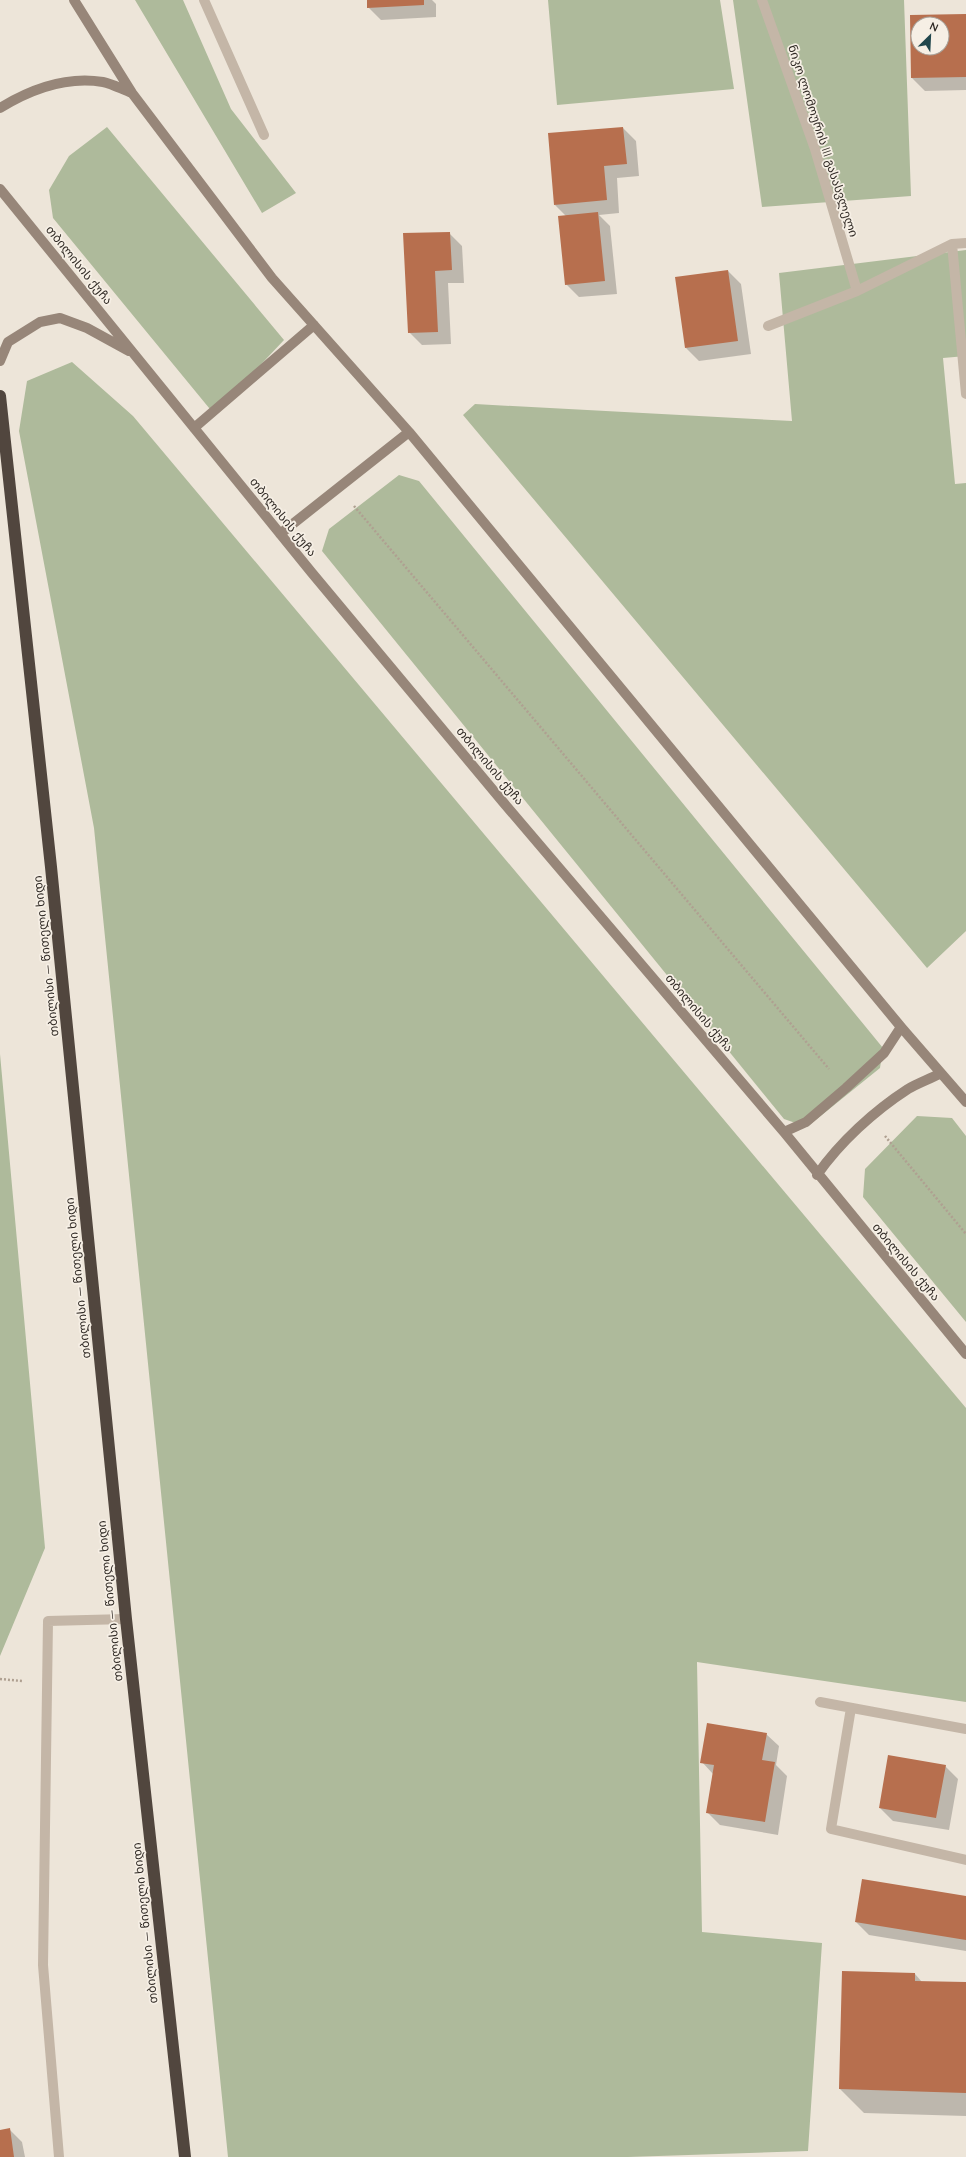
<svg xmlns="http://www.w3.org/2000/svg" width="966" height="2157" font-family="Quicksand,'Noto Sans Georgian',sans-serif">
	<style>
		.green { fill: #aeba9b }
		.shadow { fill: #0003; fill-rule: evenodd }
		.building { fill: #b76f4e; fill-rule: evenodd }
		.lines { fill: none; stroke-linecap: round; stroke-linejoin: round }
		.path { stroke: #afa091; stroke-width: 2.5; stroke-dasharray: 2 2; stroke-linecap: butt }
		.lane { stroke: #c4b6a7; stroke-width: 10 }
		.street { stroke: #c4b6a7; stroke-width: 10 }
		.secondary { stroke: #978679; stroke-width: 10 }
		.highway { stroke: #51463e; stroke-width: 12 }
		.labels { text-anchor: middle; stroke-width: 3.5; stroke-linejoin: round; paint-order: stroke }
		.street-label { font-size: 12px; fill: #312b26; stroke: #f6efe5 }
	</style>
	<rect width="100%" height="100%" fill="#ede5d9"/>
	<path class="green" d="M135,0H183L231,109L296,193L262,213Z
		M548,0H720L734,89L557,105Z
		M733,0H904L911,196L762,207Z
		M107,127L284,340L214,414L53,218L49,190L69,156Z
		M966,250V356L943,358L955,484L966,483V931L927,968L463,415L475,404L792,421L779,273Z
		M72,362L133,416L966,1408V1702L697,1662L702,1932L822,1943L808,2151L628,2157H228L94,828L19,431L27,381Z
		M399,475L419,481L883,1048L880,1068L807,1127L784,1119L322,551L329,529Z
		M0,1054L45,1548L0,1656Z
		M917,1116L952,1118L966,1136V1322L863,1197L865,1169Z"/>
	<path class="shadow" d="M368,0H432L436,4V17L381,20L368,7Z
		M966,15V90L925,91L912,78L911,16ZM918,24H942V48H918Z
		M623,128L636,141L639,176L617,178L619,213L599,215L610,226L617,294L579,297L566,284V216L555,205Z
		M449,233L462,246L464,283H448L451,344L422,345L409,332Z
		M728,271L741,284L751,354L699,361L686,348Z
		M766,1734L779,1746L776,1765L787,1776L778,1835L720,1825L707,1812L713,1774L702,1762Z
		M945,1766L958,1779L949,1830L893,1821L880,1808Z
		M966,1897V1951L869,1935L856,1922Z
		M915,1974L922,1982L966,1983V2116L864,2113L840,2089Z
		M9,2129L22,2142L25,2157H0V2131Z"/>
	<path class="building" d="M367,0H424V5L367,8Z
		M966,14V77L911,78L910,15ZM918,24H942V48H918Z
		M623,127L627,164L604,166L607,200L554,205L548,133Z
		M598,212L605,281L565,285L558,216Z
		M450,232L452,270L435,271L438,332L408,333L403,233Z
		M728,270L738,341L685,348L675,277Z
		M707,1723L767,1733L762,1760L775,1762L765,1822L706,1813L714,1765L700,1763Z
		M888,1755L946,1765L936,1818L879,1808Z
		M862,1879L966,1896V1940L855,1922Z
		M842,1971L915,1973V1981L966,1982V2093L839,2089Z
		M10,2128L14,2157H0V2130Z"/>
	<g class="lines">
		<path class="path" d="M354,506L829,1069
			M885,1136L966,1234
			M0,1679L22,1681"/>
		<path class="lane" d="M204,0L264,135
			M820,1702L966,1729
			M851,1708L831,1829L966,1860
			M59,2157L43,1965L48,1621L126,1619"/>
		<path class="street" d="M762,0L815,149L857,291
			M952,244L966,394
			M768,326L857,291L952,244L966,243"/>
		<path class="secondary" d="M74,0L132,93L272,278L409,432L901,1027L966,1102
			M0,108C31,89 67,76 103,82C113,84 123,90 132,93
			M0,189L312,573L503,802L784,1132L966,1354
			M0,361L8,342L40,322L60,318L87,328L129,351
			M194,428L314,325
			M280,534L409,432
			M784,1132L806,1122L846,1088L884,1053L901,1027
			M817,1175C840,1142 874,1111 908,1089C918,1083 930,1079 941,1073"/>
		<path class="highway" d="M0,396L51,867L126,1619L185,2157"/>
	</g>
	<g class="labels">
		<g class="street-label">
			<text transform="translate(823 141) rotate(72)" y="4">ნიკო ლომოურის III გასასვლელი</text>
			<text transform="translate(79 265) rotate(51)" y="4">თბილისის ქუჩა</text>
			<text transform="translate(283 517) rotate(51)" y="4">თბილისის ქუჩა</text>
			<text transform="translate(490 766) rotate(50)" y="4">თბილისის ქუჩა</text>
			<text transform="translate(46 956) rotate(-96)" y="4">თბილისი — წითელი ხიდი</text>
			<text transform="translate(699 1013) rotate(50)" y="4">თბილისის ქუჩა</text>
			<text transform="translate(906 1262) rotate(50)" y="4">თბილისის ქუჩა</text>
			<text transform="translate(78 1278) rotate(-96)" y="4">თბილისი — წითელი ხიდი</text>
			<text transform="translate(110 1601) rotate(-96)" y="4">თბილისი — წითელი ხიდი</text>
			<text transform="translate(145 1923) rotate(-96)" y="4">თბილისი — წითელი ხიდი</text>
		</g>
	</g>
	<g transform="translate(930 36) rotate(24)"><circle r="19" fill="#f6efe5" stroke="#a7a199"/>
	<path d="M0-3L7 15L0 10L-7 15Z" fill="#21474d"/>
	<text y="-6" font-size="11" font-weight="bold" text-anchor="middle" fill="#312b26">N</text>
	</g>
</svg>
